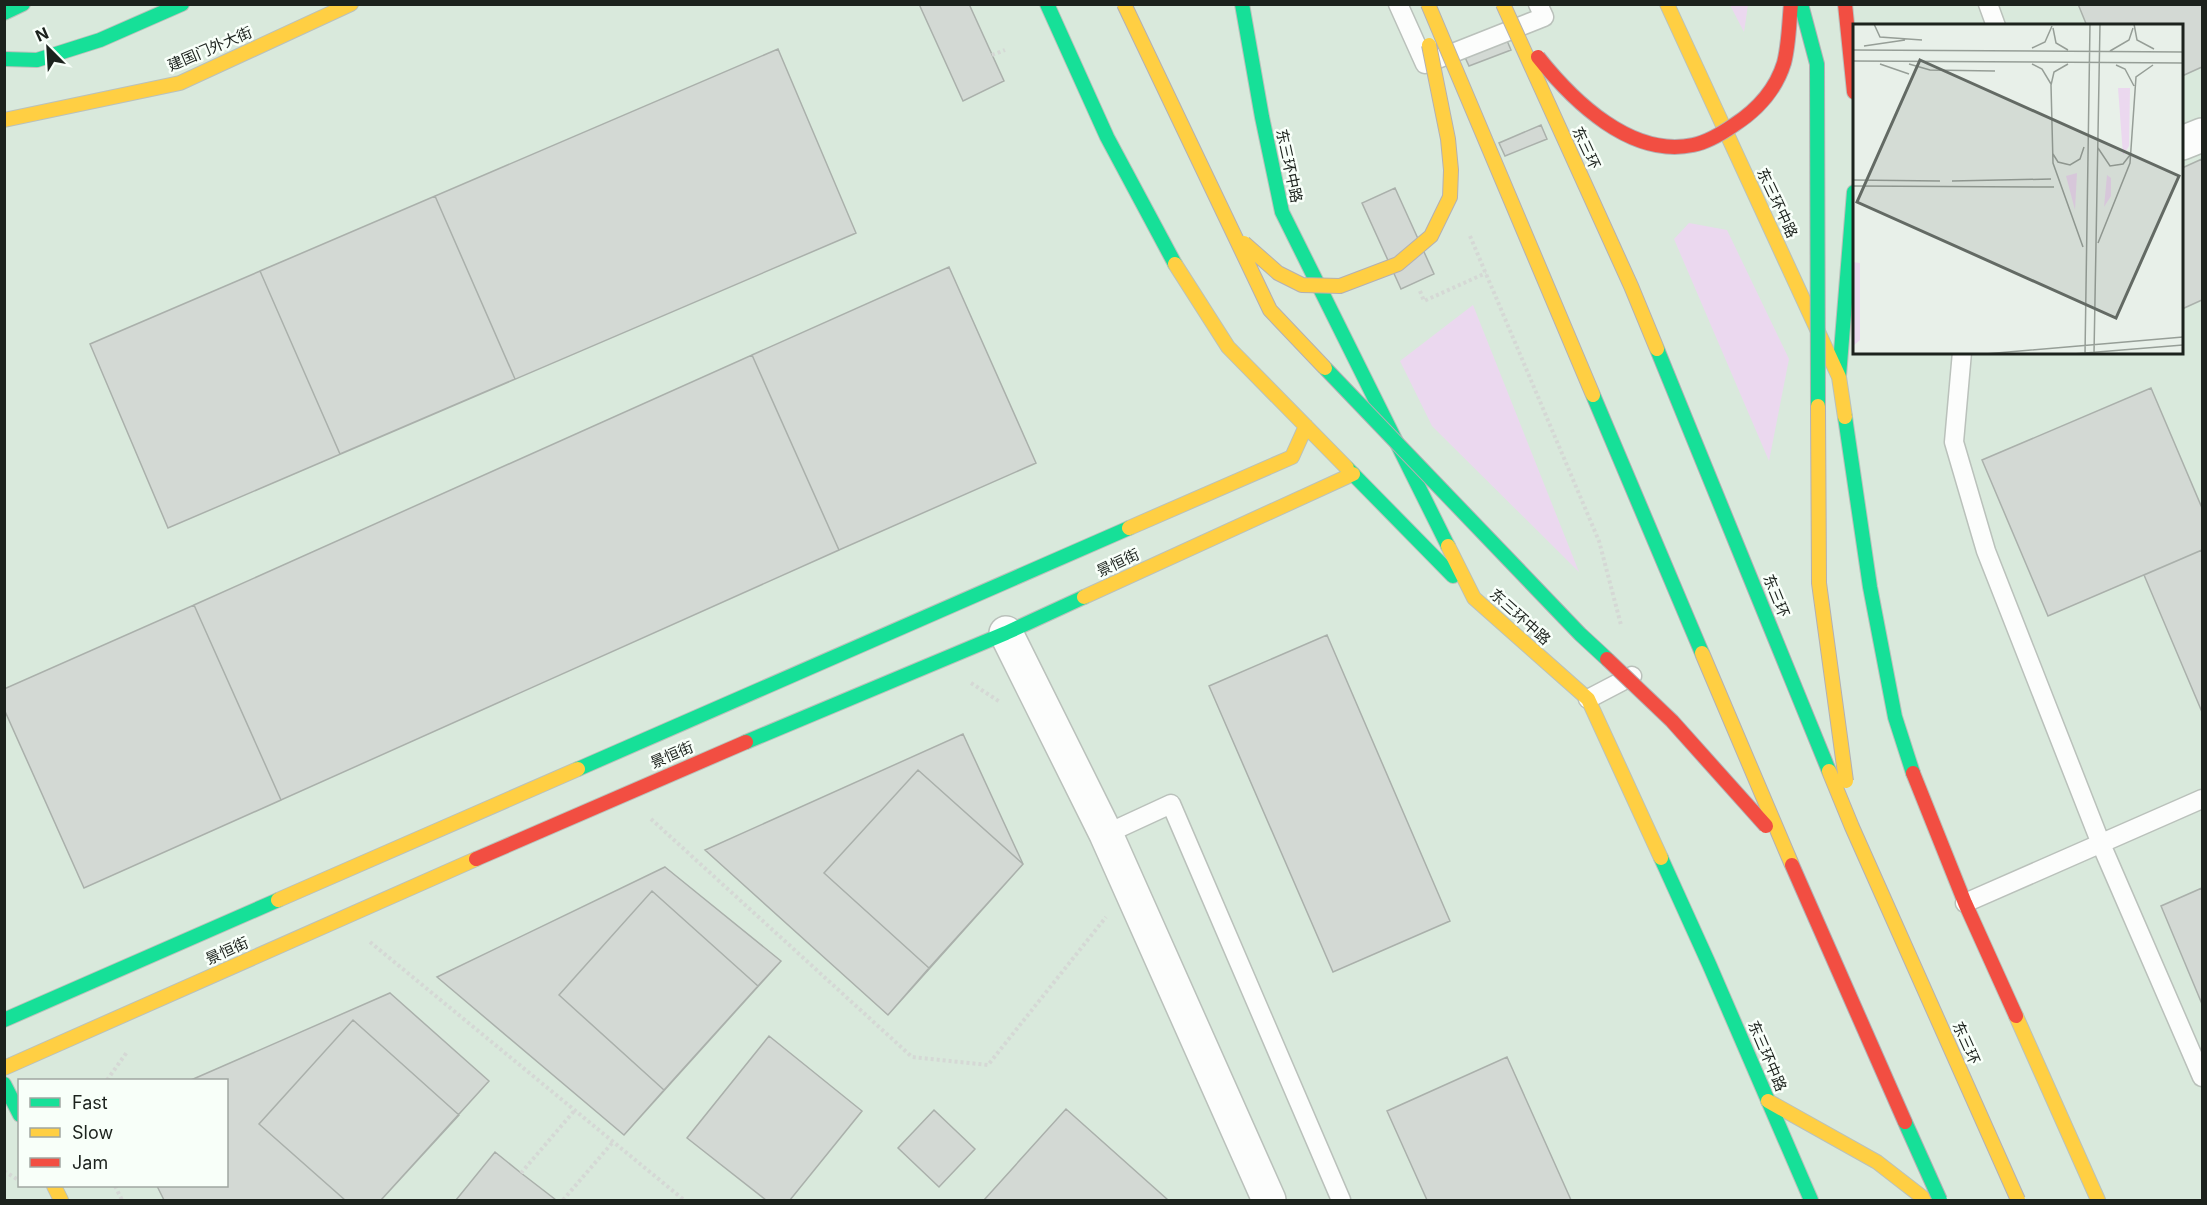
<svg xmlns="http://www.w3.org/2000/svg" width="2207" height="1205" font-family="Inter,'Noto Sans SC',sans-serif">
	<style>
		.built { fill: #d9e9dc; fill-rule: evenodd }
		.green { fill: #ebd8ef }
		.building { fill: #d3d9d4; stroke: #aab0ab; stroke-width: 1.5 }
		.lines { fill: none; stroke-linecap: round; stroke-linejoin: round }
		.lane-casing { stroke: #bac1bb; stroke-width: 21 }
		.street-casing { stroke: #bac1bb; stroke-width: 36 }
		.fast-casing { stroke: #bac1bb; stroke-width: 16 }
		.slow-casing { stroke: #bac1bb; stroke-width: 16 }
		.jam-casing { stroke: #bac1bb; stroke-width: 16 }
		.path { stroke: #d5d8d5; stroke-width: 4; stroke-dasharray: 3 3; stroke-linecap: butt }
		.lane { stroke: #fcfdfc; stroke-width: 18 }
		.street { stroke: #fcfdfc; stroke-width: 33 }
		.fast { stroke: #16e098; stroke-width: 14 }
		.slow { stroke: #ffcf43; stroke-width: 14 }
		.jam { stroke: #f24e42; stroke-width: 14 }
		.fast-bridge-casing { stroke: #b3b0b4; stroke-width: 16; stroke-linecap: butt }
		.slow-bridge-casing { stroke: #b3b0b4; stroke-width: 16; stroke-linecap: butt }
		.jam-bridge-casing { stroke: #b3b0b4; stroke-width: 16; stroke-linecap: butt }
		.fast-bridge { stroke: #16e098; stroke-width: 14 }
		.slow-bridge { stroke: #ffcf43; stroke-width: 14 }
		.jam-bridge { stroke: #f24e42; stroke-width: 14 }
		.labels { text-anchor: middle; stroke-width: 5; stroke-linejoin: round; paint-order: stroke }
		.street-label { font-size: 15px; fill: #1c221d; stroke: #f8fff9 }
		.inset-road { fill: none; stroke: #969e97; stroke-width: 1.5 }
		.view { fill: #636a64; fill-opacity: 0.15; stroke: #636a64; stroke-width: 3 }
		.inset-edge { fill: none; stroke: #1c221d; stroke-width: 3 }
	</style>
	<rect width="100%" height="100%" fill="#e8f0e9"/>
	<path class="built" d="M5,5H2202V1200H5ZM1854,26H2182V352H1854ZM20,1080H226V1186H20Z"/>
	<path class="green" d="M1730,5H1748L1744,32Z
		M1689,223L1727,230L1789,359L1769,461L1674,239Z
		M1473,305L1579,572L1432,426L1400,361Z"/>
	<path class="building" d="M919,4H969L1004,81L963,101Z
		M2078,4H2202V67L2182,76V26H2087Z
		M1505,36L1511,50L1469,66L1463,53Z
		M778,49L856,233L168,528L90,344Z
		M1541,125L1547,139L1505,156L1499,143Z
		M2202,159V300L2182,309V168Z
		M1395,188L1434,274L1401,289L1362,203Z
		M435,196L515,379L340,454L260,271Z
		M949,267L1036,463L839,550L752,355Z
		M752,355L839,550L281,800L194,605Z
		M2151,388L2202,508V550L2048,616L1982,460Z
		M2202,550V712L2144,575Z
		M194,605L281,800L84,888L4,709V689Z
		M1327,635L1450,921L1333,972L1209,686Z
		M963,734L1023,864L888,1015L705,850Z
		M963,734L1023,864L918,770L824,873L929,968L888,1015L705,850Z
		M918,770L1023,864L929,968L824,873Z
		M665,867L781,961L624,1135L437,977Z
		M665,867L781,961L758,986L652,891L559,995L664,1090L624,1135L437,977Z
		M2202,888V1004L2161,906Z
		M652,891L758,986L664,1090L559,995Z
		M390,993L489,1081L381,1200H164L157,1186H226V1080H191Z
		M353,1020L459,1115L381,1200H345L259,1124Z
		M769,1036L862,1111L790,1200H766L687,1138Z
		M1507,1057L1571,1200H1427L1387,1111Z
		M1066,1109L1168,1200H984Z
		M934,1110L975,1149L939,1187L898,1148Z
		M495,1152L521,1173L556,1200H456Z"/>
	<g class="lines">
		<defs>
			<path id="lane" d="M1398,4L1425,64L1544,17L1538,4
				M1988,4L1996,26
				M1962,352L1954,442L1986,551L2101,844L2202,1077
				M1588,699L1632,676
				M1106,834L1171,804L1341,1200
				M1965,903L2202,799"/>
			<path id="street" d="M2182,143L2202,135
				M1006,633L1106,834L1269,1200"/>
			<path id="fast" d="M1047,4L1107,137L1175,264
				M1242,4L1262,117L1282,212L1448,546
				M4,13L23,4
				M4,59L37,60L100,40L182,4
				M1839,376L1854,192
				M1845,417L1870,587L1895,717L1913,773
				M1347,468L1453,576
				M746,742L1006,633L1084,597
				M578,769L1129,528
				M1661,858L1709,964L1811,1200
				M4,1020L278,900
				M4,1084L20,1115"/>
			<path id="slow" d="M1667,4L1839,377L1845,417
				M4,120L180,83L351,4
				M1175,264L1228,347L1347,468
				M1129,528L1292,457L1306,426
				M1448,546L1474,598L1588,699L1661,858
				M1084,597L1353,474
				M278,900L578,769
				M2016,1016L2098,1200
				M4,1068L476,859
				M1768,1101L1877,1162L1926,1200
				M54,1186L61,1200"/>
			<path id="jam" d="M1845,4L1854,92
				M1913,773L1965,903L2016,1016
				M476,859L746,742"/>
		</defs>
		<use href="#lane" class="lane-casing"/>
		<use href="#street" class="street-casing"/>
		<use href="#fast" class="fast-casing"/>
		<use href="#slow" class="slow-casing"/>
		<use href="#jam" class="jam-casing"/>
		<path class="path" d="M992,55L1005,50
			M1470,236L1599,541L1621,625
			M1420,291L1424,301L1486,273
			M971,683L1000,702
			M651,819L912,1057L988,1065L1106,917
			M370,942L684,1200
			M107,1080L127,1052
			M4,1171L20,1181
			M521,1173L575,1110
			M115,1186L122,1200
			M563,1200L613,1142"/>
		<use href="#lane" class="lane"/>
		<use href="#street" class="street"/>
		<use href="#fast" class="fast"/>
		<use href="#slow" class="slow"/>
		<use href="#jam" class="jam"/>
		<defs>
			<path id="fast-bridge" d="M1801,4L1817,64L1818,406
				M1657,349L1829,771
				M1325,368L1580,634L1607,659
				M1593,395L1702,653
				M1905,1122L1940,1200"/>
			<path id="slow-bridge" d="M1124,4L1270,310L1325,368
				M1428,4L1593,395
				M1503,4L1631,286L1657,349
				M1244,243L1278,273L1302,285L1340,286L1398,264L1431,236L1450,197L1451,170L1448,139L1429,45
				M1818,406L1819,583L1846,781
				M1702,653L1792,865
				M1829,771L1852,827L2018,1200"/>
			<path id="jam-bridge" d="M1538,57C1573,101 1631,158 1693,145C1708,142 1721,134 1734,125C1757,110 1776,89 1784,63C1789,44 1789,23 1791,4
				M1607,659L1672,721L1766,826
				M1792,865L1905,1122"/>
		</defs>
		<use href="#fast-bridge" class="fast-bridge-casing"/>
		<use href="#slow-bridge" class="slow-bridge-casing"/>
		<use href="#jam-bridge" class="jam-bridge-casing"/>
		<use href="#fast-bridge" class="fast-bridge"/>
		<use href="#slow-bridge" class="slow-bridge"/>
		<use href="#jam-bridge" class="jam-bridge"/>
	</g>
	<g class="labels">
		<g class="street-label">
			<text transform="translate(210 49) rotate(-23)" y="5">建国门外大街</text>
			<text transform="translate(1586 148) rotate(65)" y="5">东三环</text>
			<text transform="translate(1289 166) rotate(78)" y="5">东三环中路</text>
			<text transform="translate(1777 203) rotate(65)" y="5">东三环中路</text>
			<text transform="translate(1118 563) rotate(-25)" y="5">景恒街</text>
			<text transform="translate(1776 596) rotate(68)" y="5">东三环</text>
			<text transform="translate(1520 617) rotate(42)" y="5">东三环中路</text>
			<text transform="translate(672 755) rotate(-23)" y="5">景恒街</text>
			<text transform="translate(227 951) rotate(-24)" y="5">景恒街</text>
			<text transform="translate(1966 1043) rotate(66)" y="5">东三环</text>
			<text transform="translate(1767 1056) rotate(67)" y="5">东三环中路</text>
		</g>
	</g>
	<g transform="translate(1853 24)">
		<rect width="330" height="330" fill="#e8f0e9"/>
		<path d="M265,64H277L276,122L270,131ZM224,149L222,186L213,152ZM254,151L258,154V172L251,183ZM0,238L7,239V316L0,322Z" fill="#ebd8ef"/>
		<path class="inset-road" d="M21,0L27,13L69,16M281,0L284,16L301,25M200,4L203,19L215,26M11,22L52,16M179,24L192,18L199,2M0,26L330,28M257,27L276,16L280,4M0,37L330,39M27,40L56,50M56,40L77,46L142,47M179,40L189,45L198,60M215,40L201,48L198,61L200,139L230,223M263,41L272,45L281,62M245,124L257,142L270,140L277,131M200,130L205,138L217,141L227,135L231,123M0,156L87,157M99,157L198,155M0,162L201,163M245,219L277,139L283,53L300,41M132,330L330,313M220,330L330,321M232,330L237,0M241,330L247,0"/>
		<path class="view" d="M67,36L326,152L263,294L4,178Z"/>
		<rect width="330" height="330" class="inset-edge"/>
	</g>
	<rect width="2207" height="1205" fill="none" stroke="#1c221d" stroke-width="12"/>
	<rect x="18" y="1079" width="210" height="108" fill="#f8fff9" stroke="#a0a7a1" stroke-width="1.5"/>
	<rect x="30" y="1098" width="30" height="9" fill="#16e098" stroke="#a0a7a1" stroke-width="1.5"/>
	<text x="72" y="1109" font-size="18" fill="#1c221d">Fast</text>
	<rect x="30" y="1128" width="30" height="9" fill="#ffcf43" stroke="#a0a7a1" stroke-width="1.5"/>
	<text x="72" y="1139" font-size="18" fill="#1c221d">Slow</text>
	<rect x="30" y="1158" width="30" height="9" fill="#f24e42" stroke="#a0a7a1" stroke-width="1.5"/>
	<text x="72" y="1169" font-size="18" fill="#1c221d">Jam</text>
	<g transform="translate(48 48) rotate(336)" stroke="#f8fff9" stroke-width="4.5" paint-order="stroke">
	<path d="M0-4.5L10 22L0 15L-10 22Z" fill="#1c221d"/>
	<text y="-9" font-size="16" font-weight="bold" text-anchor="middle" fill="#1c221d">N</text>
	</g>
</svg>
